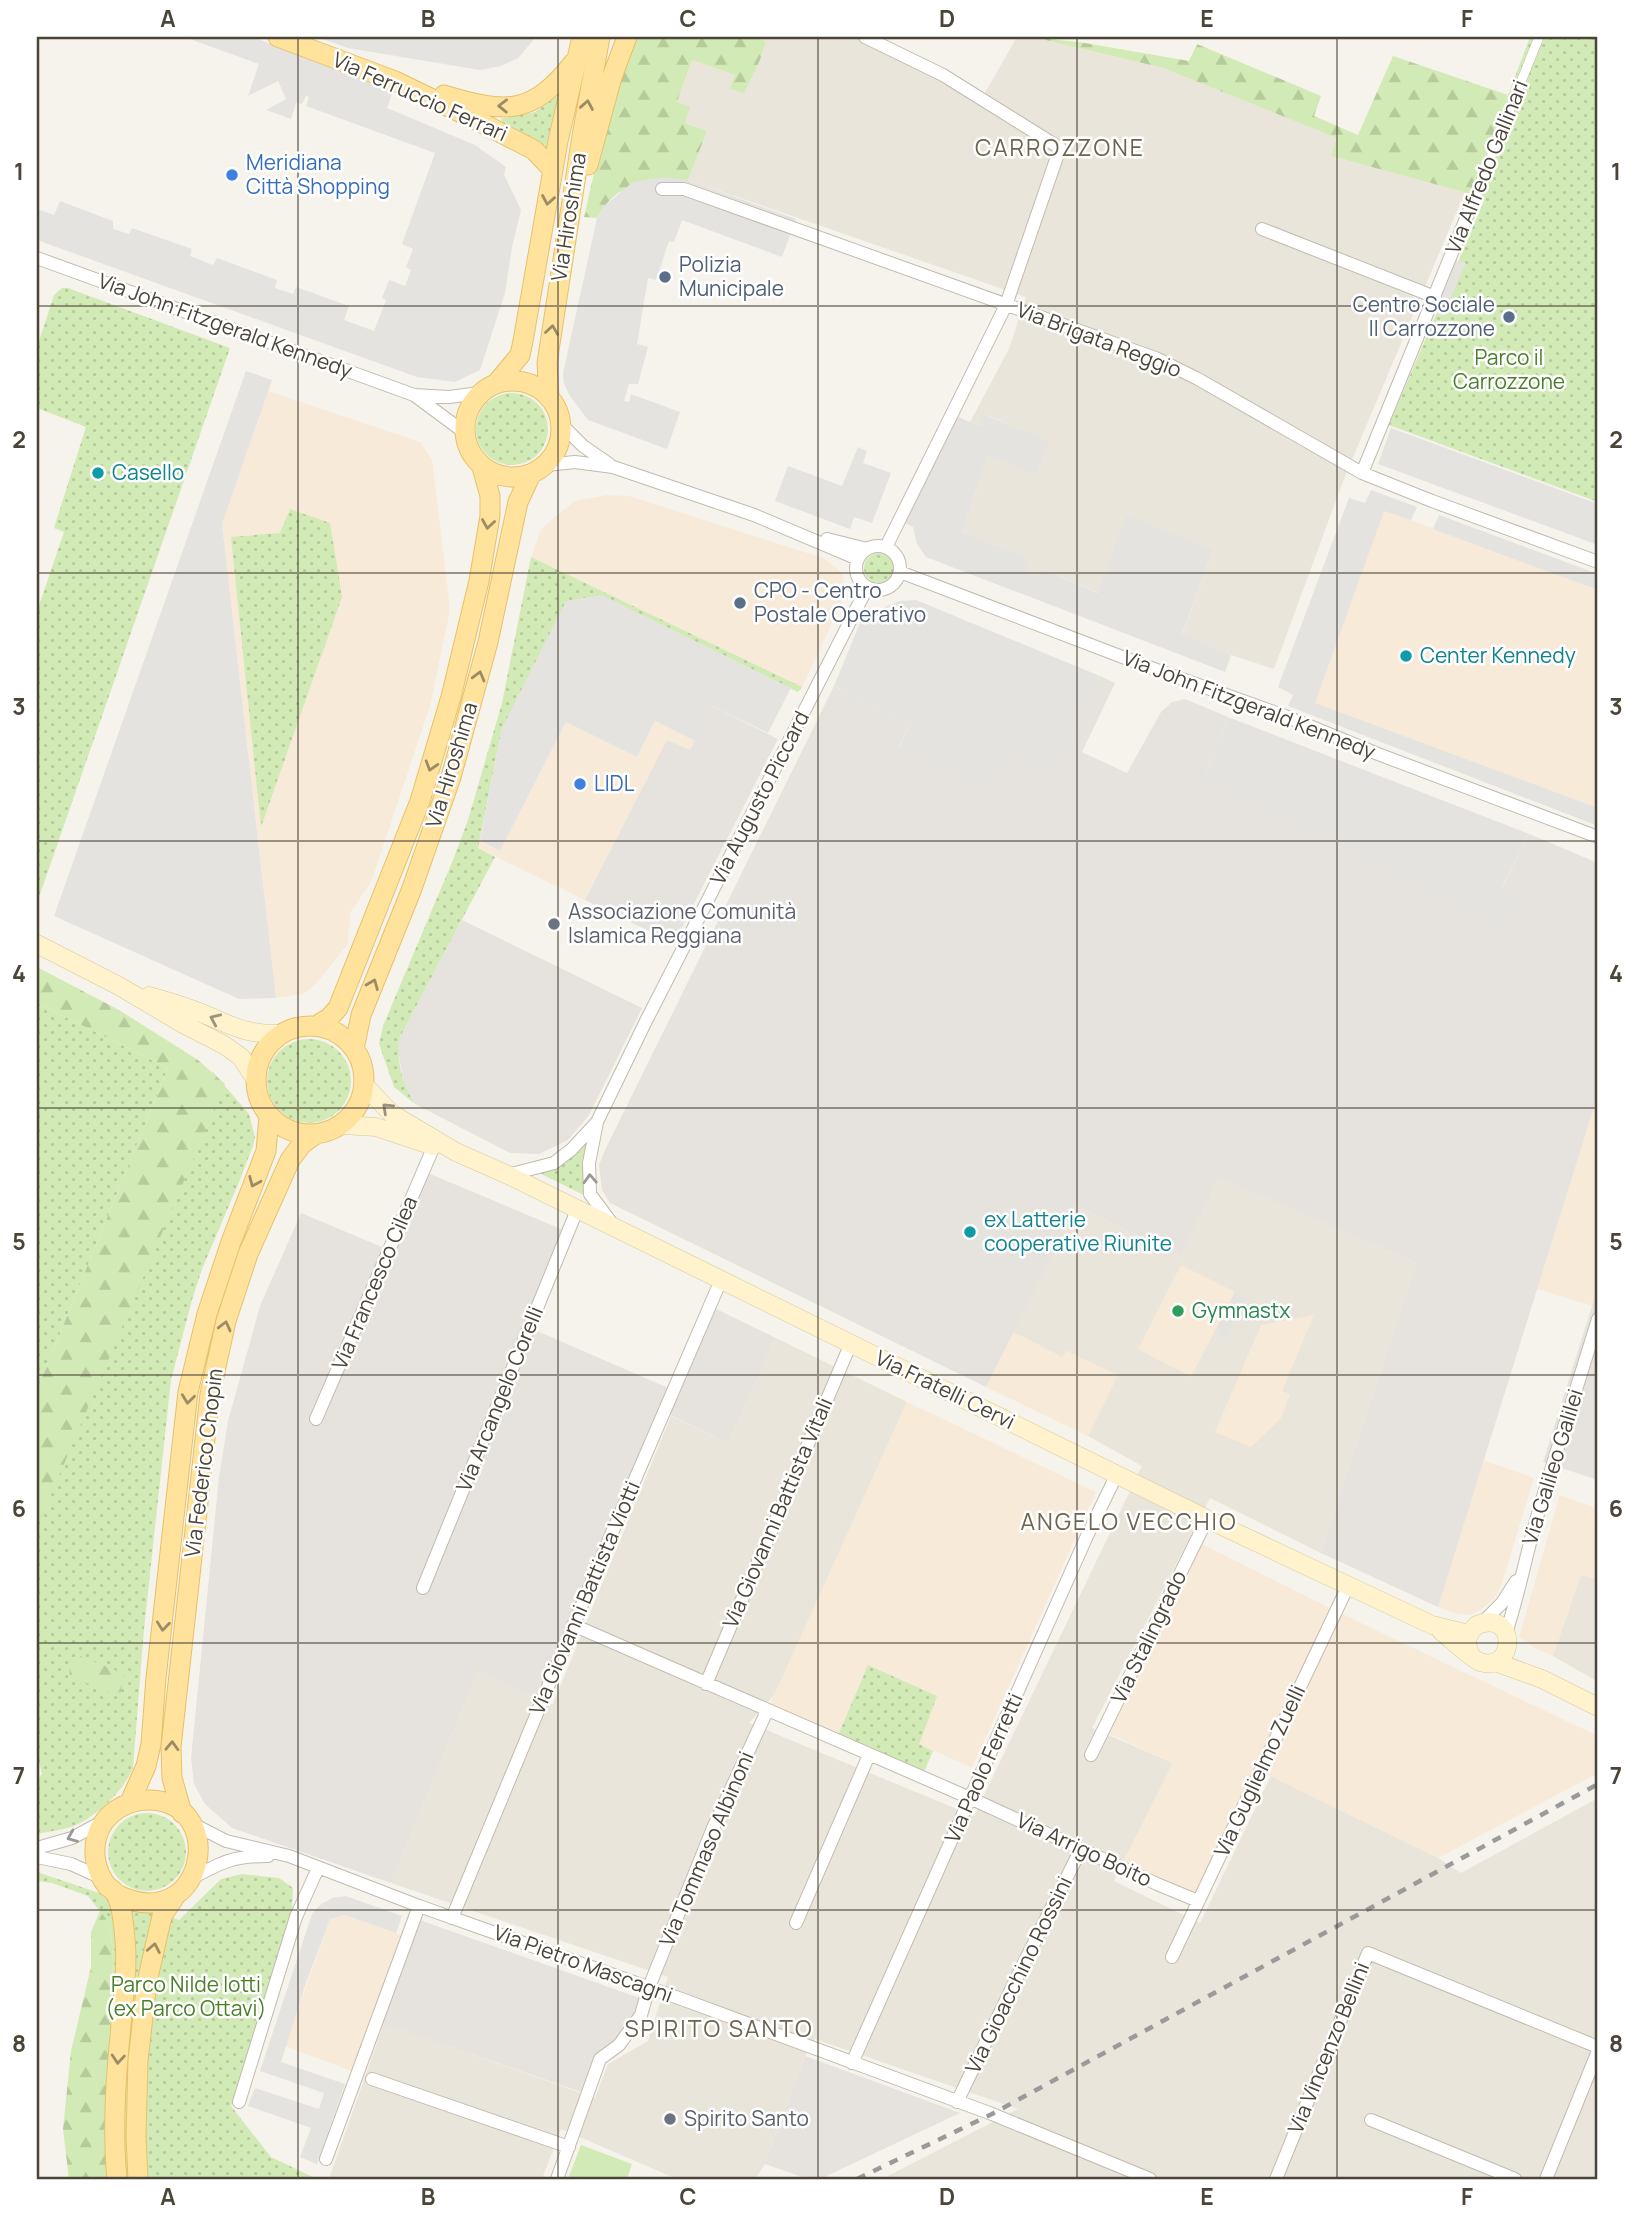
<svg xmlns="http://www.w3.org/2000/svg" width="1635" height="2216" font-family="Manrope,sans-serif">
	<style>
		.residential { fill: #eae5da }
		.commercial { fill: #f7ead8 }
		.industrial { fill: #e6e2dd }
		.green { fill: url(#green-dots) }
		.forest { fill: url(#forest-firs) }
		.pitch { fill: #d2eab5 }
		.parking { fill: #e5e3e0 }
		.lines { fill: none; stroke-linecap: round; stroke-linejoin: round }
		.pedestrian-casing { stroke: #c2bbae; stroke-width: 10 }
		.minor-casing { stroke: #c2bbae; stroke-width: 14 }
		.secondary-casing { stroke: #d6c79b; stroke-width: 19 }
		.primary-casing { stroke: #e6c16a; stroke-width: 21 }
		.pedestrian { stroke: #fff; stroke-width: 9 }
		.minor { stroke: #fff; stroke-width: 12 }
		.secondary { stroke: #fff3cd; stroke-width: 18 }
		.primary { stroke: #ffe39c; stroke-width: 19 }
		.rail { stroke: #9a9a9a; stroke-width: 4.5; stroke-dasharray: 9 9; stroke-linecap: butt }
		.oneway { stroke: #9c8c66 }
		.oneway2 { stroke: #9c937c }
		.oneway3 { stroke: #9c9892 }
		.grid { fill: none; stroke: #4b4439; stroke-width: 2; stroke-opacity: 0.55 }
		.shop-dot { fill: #3f7fe0; stroke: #fff; stroke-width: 2.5 }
		.service-dot { fill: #5c6f8a; stroke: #fff; stroke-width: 2.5 }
		.culture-dot { fill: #0f9aa8; stroke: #fff; stroke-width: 2.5 }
		.worship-dot { fill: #6b7280; stroke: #fff; stroke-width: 2.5 }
		.leisure-dot { fill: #2e9e5b; stroke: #fff; stroke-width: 2.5 }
		.labels { text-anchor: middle; stroke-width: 5; stroke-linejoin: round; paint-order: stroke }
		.street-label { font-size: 21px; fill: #4b4439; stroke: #fff }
		.shop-label { font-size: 21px; fill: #366cbe; stroke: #fff; text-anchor: start }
		.service-label { font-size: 21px; fill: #4e5e75; stroke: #fff; text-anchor: start }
		.park-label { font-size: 21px; fill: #4a7f2a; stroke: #fff }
		.culture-label { font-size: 21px; fill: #0d838f; stroke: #fff; text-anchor: start }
		.worship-label { font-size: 21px; fill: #5b616d; stroke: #fff; text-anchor: start }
		.leisure-label { font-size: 21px; fill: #27864d; stroke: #fff; text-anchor: start }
		.neighbourhood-label { font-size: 23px; letter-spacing: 2px; fill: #6e6250; stroke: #fff }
		.neatline { fill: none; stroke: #4b4439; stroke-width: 2.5 }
		.grid-label { font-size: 23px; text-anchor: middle; font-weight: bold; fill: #4b4439 }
	</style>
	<defs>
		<pattern id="green-dots" width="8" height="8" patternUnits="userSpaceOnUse" patternTransform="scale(1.75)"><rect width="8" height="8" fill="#d2eab5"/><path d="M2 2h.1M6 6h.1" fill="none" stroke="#b6ca9c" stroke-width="1.8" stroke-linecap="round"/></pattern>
		<pattern id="forest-firs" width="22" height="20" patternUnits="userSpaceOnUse" patternTransform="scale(1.75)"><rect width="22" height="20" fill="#d2eab5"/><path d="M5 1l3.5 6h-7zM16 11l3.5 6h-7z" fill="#b6ca9c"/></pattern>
	</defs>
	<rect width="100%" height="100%" fill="#f6f3ec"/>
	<path class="residential" d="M754,37H854L890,53L979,103L1017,37H1033L1163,68L1338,138L1331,156L1465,192L1345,476L1274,669L1231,655L1182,635L1213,550L1099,593L1042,569L1039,575L1023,568L1026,558L962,532L988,456L1048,441L986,415L980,426L970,422L1009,349L1026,297L688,180L707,131L685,123L677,102L692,60L735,75L743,93L760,60L766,41Z
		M1218,1176L1416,1263L1321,1553L1210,1498L1092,1728L1173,1763L1114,1881L1200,1923L1271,1776L1438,1858L1461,1873L1598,1798V2179H882L1018,2109L815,2039L805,2056L765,2164L755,2179H677L561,2129L542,2179H329L384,2023L595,2098L608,2064L648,2041L668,1977L391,1883L478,1671L553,1704L671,1416L728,1443L776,1338L907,1402L775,1694L749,1723L974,1816L1142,1466L1088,1436L1117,1375L1066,1351L1062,1357L1013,1332L1077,1205L1181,1257Z
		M1581,1574L1598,1580V1682L1553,1656Z"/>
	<path class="commercial" d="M268,391L420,442L432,460L449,599V615L430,706L371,882L350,913L348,944L314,986L303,994L276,998L222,524Z
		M608,495L629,496L823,558L838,569L843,576L844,586L843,600L802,687L531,557L541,530L556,516L575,501Z
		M1384,510L1598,590V808L1314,703Z
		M655,721L695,741L690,750L667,740L585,900L478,848L480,840L500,851L566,722L637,757Z
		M1598,1094V1287L1593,1306L1537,1289Z
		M1181,1265L1235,1292L1191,1377L1138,1349Z
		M1314,1315L1282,1391L1290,1394L1281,1418L1251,1447L1215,1432L1261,1325Z
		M1013,1332L1062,1357L1066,1351L1118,1375L1088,1436L986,1387Z
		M907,1402L1096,1492L972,1768L919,1744L868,1665L836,1740L767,1711Z
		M1483,1460L1534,1478L1501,1586L1494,1599L1482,1609L1470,1615L1454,1613L1438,1607Z
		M1560,1495L1598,1509V1580L1581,1575L1553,1656L1535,1648L1519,1637Z
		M1196,1541L1336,1611L1598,1736V1773L1438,1858L1260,1771L1198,1901L1121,1868L1173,1763L1103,1731Z
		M345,1915L407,1937L357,2073L285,2046L330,1919Z"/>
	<path class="industrial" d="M1100,676L1115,683L1082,752L1127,773L1161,712L1172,702L1185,699L1228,717L1204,779L1503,930L1516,896L1502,888L1529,834L1598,863V1094L1438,1607L1321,1553L1416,1263L1219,1177L1181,1257L1077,1205L986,1387L610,1203L602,1190L599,1165L605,1150L834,686L910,724L898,749L1011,752L1056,774Z
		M712,706L778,739L674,943L585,900L667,740L690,750Z
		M462,920L642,1008L589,1115L568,1140L539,1154L510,1153L415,1104L405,1088L398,1052L399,1039Z
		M423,1171L568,1232L530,1328L673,1390L710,1306L776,1338L728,1443L664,1412L542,1700L478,1671L391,1883L232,1828L205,1804L194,1784L191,1758L219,1477L228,1421L260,1306L301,1213L389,1250Z
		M1598,1287V1480L1543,1462Z
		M414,1918L645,2000L641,2015L600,2059L587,2094L376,2021Z
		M805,2056L960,2113L820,2179H808L765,2164Z"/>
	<path class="green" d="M1530,37H1598V502L1389,425L1484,201L1470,196Z
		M563,92L551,159C538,140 523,132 502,122L501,119L535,112Z
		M62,288H68L230,348L37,903V611L64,532L54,528L86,427L37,408V347L54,295Z
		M476 429a36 36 0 1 1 72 0a36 36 0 1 1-72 0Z
		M290,509L330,523L342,597L261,827L231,537L280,533Z
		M864 568a15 15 0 1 1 30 0a15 15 0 1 1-30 0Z
		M531,557L802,687L798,692L730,659L502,728L478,848L495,857L399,1039C397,1062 402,1084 415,1104L394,1087L379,1044L383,1026L453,860L468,820L502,703Z
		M37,1003L168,1068L37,1390Z
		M267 1081a42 42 0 1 1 84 0a42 42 0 1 1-84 0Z
		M212,1071L249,1114L255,1137L253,1146L239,1182L202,1269L192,1300L171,1380L144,1629L133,1768C123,1791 102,1811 80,1823C68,1830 50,1831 37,1834V1780L42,1774L37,1754V1493Z
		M597,1122L589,1163L596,1201L531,1169L554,1163Z
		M868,1665L937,1696L919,1744L933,1751L922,1777L836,1740Z
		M108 1852a39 39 0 1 1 78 0a39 39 0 1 1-78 0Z
		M37,1872L179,1920L221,1879L242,1874L279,1878L293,1888L292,1910L231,2106L271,2157L317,2179H109L107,2093L113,1959L110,1924L88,1896L52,1883L37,1881Z"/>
	<path class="forest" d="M637,37H754L766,41L760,60L744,93L730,89L735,75L692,60L677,102L690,107L685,123L707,131L688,180C676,178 628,186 618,193C609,200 602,208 597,218L584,217L602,138L619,80Z
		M1033,37L1085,43L1189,61L1197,44L1321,96L1314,116L1358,135L1393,56L1508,95L1470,196L1464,192L1331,156L1337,138L1163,68Z
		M37,967L119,1010L198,1060L225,1084L37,1528V1390L168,1068L37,1003Z
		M80,1656L122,1673L124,1676L120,1696L70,1677L69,1667L71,1662Z
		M100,1911L110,1924L113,1959L107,2093L109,2179H69L63,2129L71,2051L91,1967V1932Z"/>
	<path class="pitch" d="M581,2145L632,2164L627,2179H568Z"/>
	<path class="parking" d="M184,37H252L394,89L387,108L475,145L506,167L504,175L521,210L512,247L505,293L480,370L455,382L417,377L37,240V209L54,215L60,201L113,221V229L129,234L132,228L192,249L190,256L213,265L217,258L277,280L275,288L293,294L296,287L349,306L344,320L374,331L386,300L382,298L389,280L405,286L411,270L406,267L413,249L402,244L435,153L306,106L309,97L306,96L302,104L296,103L291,119L266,110L286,99L278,81L248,96L259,64Z
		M317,37L492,38L536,37L518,58L501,66L480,70L348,48Z
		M664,177L688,180L796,219L782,257L682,220L674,242L669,241L656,280L648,278L637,344L648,347L638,384H629L624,401L629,402L631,394L680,412L667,449L588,420L570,396L564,384L563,373L597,218L603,207L633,182Z
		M1450,258L1466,263L1443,316L1429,310Z
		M246,371L272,380L222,524L276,998L239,999L54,916Z
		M951,414L980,426L985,415L1049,441L1036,474L988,456L962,532L1027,558L1024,568L1038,575L1042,569L1098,593L1126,515L1213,550L1182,634L1231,655L1225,672L926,557L917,544L913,527L899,520Z
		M1391,428L1598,504V545L1378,464Z
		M858,447L867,451L863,463L891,473L872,523L854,517L850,529L775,501L788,466L842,486Z
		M1371,490L1417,507L1411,520L1384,511L1315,703L1598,808V826L1288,706L1293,695L1278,687L1349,498L1365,503Z
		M1439,515L1598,574V590L1433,529Z
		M602,595L791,688L768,733L712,706L695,741L655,721L637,757L566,722L500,851L480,840L502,728L566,601Z
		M916,600L1100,676L1056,775L1011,752L993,791L898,750L910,724L834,686L862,618L870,622L884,607L900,601Z
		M1228,717L1529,834L1502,887L1516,896L1503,931L1204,779Z
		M1235,1292L1246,1298L1226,1338L1215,1332Z
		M346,1896L402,1916L396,1933L345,1915L330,1919L306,1983L281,2062L345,2084L317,2164L300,2157L311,2128L248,2106L255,2088L319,2109L324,2093L260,2071L312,1914L320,1905L332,1898Z"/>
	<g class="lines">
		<defs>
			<path id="pedestrian" d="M1469,211L1539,37"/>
			<path id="minor" d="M865,37L943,75L1060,148L1006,305L886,547
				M662,189H684L1158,359L1198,379L1362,473L1432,501L1598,562
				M1262,229L1435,297
				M37,258L414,395L464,432
				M414,395L449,397L480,393
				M561,424L583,446L609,464
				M546,465L575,462L613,467L754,515L858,559
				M1362,473L1469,211
				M827,539L867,549
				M856 568a22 22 0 1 1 44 0a22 22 0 1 1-44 0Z
				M900,572L1146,666L1285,716L1378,754L1598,837
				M508,1175L554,1163L572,1149L597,1122
				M613,1225L590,1194L589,1163L597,1122L645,1023L867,588
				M316,1419L434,1146
				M423,1588L577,1210
				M1483,1622L1502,1603L1516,1581
				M573,1625L970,1798L1157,1884L1198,1901
				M1506,1633C1518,1597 1525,1560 1535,1524C1555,1455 1577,1387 1598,1319
				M706,1684L851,1343
				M1091,1755L1207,1519
				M191,1823L226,1841L289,1856L419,1906L687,2001L992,2114L1150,2179
				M37,1848L72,1838L102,1822
				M37,1857L71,1864L102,1878
				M192,1878C222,1862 233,1856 268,1856
				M452,1918L611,1535L721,1280
				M796,1923L869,1755
				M1172,1957L1348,1586
				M852,2063L1087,1536L1117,1474
				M372,2079L569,2147
				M239,2102L296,1917L318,1868
				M957,2102L1021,1969L1081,1849
				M1371,2120L1515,2179
				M326,2159L419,1906
				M557,2179L600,2059L619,2045L641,2015L649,1987L713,1828L767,1711
				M1276,2179L1368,1953L1598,2047
				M1546,2179L1598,2051"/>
			<path id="secondary" d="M37,944L119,986L183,1024L224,1045L241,1057L254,1077
				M149,996C163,1000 177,1004 191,1009C227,1022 240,1035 281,1034
				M364,1085L392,1114L456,1152L508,1175L1207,1519L1432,1625L1469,1634
				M342,1125L376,1127L433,1146
				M1441,1631C1451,1639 1469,1657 1480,1662C1515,1674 1519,1609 1477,1625C1467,1634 1464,1643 1471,1655
				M1495,1662L1542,1679L1598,1707"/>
			<path id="primary" d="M278,37L395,81L480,122L534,150L553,170
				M444,95C505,113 531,117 574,62
				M588,165L612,77L627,37
				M465 429a48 48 0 1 1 96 0a48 48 0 1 1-96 0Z
				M496,384L520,355L523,341L558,141L582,37
				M549,398L547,363L582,136L600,37
				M256 1080a54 54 0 1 1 108 0a54 54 0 1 1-108 0Z
				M316,1026L329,1018L338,1008L420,801L451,697L479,581L490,516V496L482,467
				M354,1049L361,1015L411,891L451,777L488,642L518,502L531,474
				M130,1802L146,1766L151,1744L156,1678L188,1392L207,1314L231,1242L266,1151L269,1117
				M182,1813L172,1778L171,1747L210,1394L226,1321L248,1254L290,1160L302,1144L316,1134
				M116,1894C204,1938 230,1804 151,1800C127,1799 104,1813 97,1836C92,1853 96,1872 107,1886C110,1888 113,1890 115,1893C122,1902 124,1928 125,1940C128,1968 123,1997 121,2025C116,2076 112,2128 117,2179
				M138,2179L136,2137L138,2060L147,1982L162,1916L176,1895"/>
		</defs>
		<use href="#pedestrian" class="pedestrian-casing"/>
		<use href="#minor" class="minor-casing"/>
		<use href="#secondary" class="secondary-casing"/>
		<use href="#primary" class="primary-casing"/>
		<use href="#pedestrian" class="pedestrian"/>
		<use href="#minor" class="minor"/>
		<use href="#secondary" class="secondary"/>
		<use href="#primary" class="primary"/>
		<path class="rail" d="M857,2179L992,2114L1598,1784"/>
	</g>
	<defs><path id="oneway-chevron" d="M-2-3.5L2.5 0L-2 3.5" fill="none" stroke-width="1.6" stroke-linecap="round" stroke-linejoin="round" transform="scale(1.75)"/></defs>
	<g class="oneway">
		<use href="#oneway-chevron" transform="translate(587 105) rotate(-80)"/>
		<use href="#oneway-chevron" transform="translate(503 106) rotate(-179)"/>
		<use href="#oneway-chevron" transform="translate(548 200) rotate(100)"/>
		<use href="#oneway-chevron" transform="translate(552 330) rotate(-82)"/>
		<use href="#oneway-chevron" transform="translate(488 524) rotate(99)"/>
		<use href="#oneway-chevron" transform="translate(479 676) rotate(-75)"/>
		<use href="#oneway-chevron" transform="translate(431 766) rotate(107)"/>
		<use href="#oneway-chevron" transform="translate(373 984) rotate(-68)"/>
		<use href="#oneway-chevron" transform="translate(254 1182) rotate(113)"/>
		<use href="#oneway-chevron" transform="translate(225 1326) rotate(-76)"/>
		<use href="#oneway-chevron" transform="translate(188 1399) rotate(97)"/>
		<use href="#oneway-chevron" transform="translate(163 1626) rotate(96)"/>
		<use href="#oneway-chevron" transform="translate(172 1746) rotate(-88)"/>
		<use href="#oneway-chevron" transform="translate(154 1948) rotate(-79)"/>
		<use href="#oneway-chevron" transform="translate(118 2059) rotate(95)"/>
	</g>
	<g class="oneway2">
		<use href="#oneway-chevron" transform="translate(215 1019) rotate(-156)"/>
		<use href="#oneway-chevron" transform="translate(387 1108) rotate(-137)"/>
	</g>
	<g class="oneway3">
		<use href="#oneway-chevron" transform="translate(590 1179) rotate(-93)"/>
		<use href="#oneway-chevron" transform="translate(72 1837) rotate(158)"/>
	</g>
	<path class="grid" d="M298,37V2179M558,37V2179M818,37V2179M1077,37V2179M1337,37V2179M37,306H1598M37,573H1598M37,841H1598M37,1108H1598M37,1375H1598M37,1643H1598M37,1910H1598"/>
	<g class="shop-dot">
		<circle cx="232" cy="175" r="7"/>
		<circle cx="580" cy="784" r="7"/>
	</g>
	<g class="service-dot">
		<circle cx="665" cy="277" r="7"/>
		<circle cx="1509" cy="317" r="7"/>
		<circle cx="740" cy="603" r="7"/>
	</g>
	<g class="culture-dot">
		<circle cx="98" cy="473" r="7"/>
		<circle cx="1406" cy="656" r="7"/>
		<circle cx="970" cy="1232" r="7"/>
	</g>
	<g class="worship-dot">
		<circle cx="554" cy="924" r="7"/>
		<circle cx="670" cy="2119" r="7"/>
	</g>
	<circle class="leisure-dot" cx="1178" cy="1311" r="7"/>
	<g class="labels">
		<g class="street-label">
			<text transform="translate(420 97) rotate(24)" y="7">Via Ferruccio Ferrari</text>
			<text transform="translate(1487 167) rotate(-68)" y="7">Via Alfredo Gallinari</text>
			<text transform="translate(569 217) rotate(-81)" y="7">Via Hiroshima</text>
			<text transform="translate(225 326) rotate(20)" y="7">Via John Fitzgerald Kennedy</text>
			<text transform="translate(1099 340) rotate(21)" y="7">Via Brigata Reggio</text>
			<text transform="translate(1249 705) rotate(21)" y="7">Via John Fitzgerald Kennedy</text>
			<text transform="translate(452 765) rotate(-73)" y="7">Via Hiroshima</text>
			<text transform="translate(760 798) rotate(-63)" y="7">Via Augusto Piccard</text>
			<text transform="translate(375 1283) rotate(-67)" y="7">Via Francesco Cilea</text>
			<text transform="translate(945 1390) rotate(26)" y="7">Via Fratelli Cervi</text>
			<text transform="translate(500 1399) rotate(-68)" y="7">Via Arcangelo Corelli</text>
			<text transform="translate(204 1463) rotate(-83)" y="7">Via Federico Chopin</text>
			<text transform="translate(1553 1467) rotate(-73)" y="7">Via Galileo Galilei</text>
			<text transform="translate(778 1513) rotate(-67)" y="7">Via Giovanni Battista Vitali</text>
			<text transform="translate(585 1598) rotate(-67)" y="7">Via Giovanni Battista Viotti</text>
			<text transform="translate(1149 1637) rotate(-64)" y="7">Via Stalingrado</text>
			<text transform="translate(984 1768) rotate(-66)" y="7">Via Paolo Ferretti</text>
			<text transform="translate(1260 1771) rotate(-65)" y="7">Via Guglielmo Zuelli</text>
			<text transform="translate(707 1849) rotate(-67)" y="7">Via Tommaso Albinoni</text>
			<text transform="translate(1084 1850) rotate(25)" y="7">Via Arrigo Boito</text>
			<text transform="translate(583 1964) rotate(20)" y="7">Via Pietro Mascagni</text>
			<text transform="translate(1019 1975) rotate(-64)" y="7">Via Gioacchino Rossini</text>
			<text transform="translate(1329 2048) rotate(-68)" y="7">Via Vincenzo Bellini</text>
		</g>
		<g class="shop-label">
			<text x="246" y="170">Meridiana<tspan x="246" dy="24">Città Shopping</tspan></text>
			<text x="594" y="791">LIDL</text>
		</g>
		<g class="service-label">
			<text x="679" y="272">Polizia<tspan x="679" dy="24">Municipale</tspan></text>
			<text x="1495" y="312" text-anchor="end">Centro Sociale<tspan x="1495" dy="24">Il Carrozzone</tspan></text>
			<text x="754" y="598">CPO - Centro<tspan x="754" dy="24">Postale Operativo</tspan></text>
		</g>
		<g class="park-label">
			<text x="1509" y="365">Parco il<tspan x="1509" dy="24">Carrozzone</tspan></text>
			<text x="186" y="1992">Parco Nilde Iotti<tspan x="186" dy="24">(ex Parco Ottavi)</tspan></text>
		</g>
		<g class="culture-label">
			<text x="112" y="480">Casello</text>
			<text x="1420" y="663">Center Kennedy</text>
			<text x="984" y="1227">ex Latterie<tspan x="984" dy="24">cooperative Riunite</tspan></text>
		</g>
		<g class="worship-label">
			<text x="568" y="919">Associazione Comunità<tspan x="568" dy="24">Islamica Reggiana</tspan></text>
			<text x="684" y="2126">Spirito Santo</text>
		</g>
		<g class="leisure-label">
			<text x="1192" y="1318">Gymnastx</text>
		</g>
		<g class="neighbourhood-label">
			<text x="1060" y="156">CARROZZONE</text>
			<text x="1129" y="1530">ANGELO VECCHIO</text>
			<text x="719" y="2037">SPIRITO SANTO</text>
		</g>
	</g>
	<rect width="1635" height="2216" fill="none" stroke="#ffffff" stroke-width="77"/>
	<rect x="38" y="38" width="1558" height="2140" class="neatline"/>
	<g class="grid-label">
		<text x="168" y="27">A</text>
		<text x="428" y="27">B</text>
		<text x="688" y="27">C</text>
		<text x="947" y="27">D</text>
		<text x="1207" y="27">E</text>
		<text x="1467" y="27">F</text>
		<text x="19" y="180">1</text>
		<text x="1616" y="180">1</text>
		<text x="19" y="448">2</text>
		<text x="1616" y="448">2</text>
		<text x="19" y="715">3</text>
		<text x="1616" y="715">3</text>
		<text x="19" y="982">4</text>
		<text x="1616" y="982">4</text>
		<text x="19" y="1250">5</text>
		<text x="1616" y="1250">5</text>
		<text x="19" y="1517">6</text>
		<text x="1616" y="1517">6</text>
		<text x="19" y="1784">7</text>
		<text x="1616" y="1784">7</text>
		<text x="19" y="2052">8</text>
		<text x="1616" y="2052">8</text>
		<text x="168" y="2205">A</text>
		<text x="428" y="2205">B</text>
		<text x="688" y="2205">C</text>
		<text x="947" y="2205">D</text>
		<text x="1207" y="2205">E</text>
		<text x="1467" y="2205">F</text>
	</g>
</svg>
